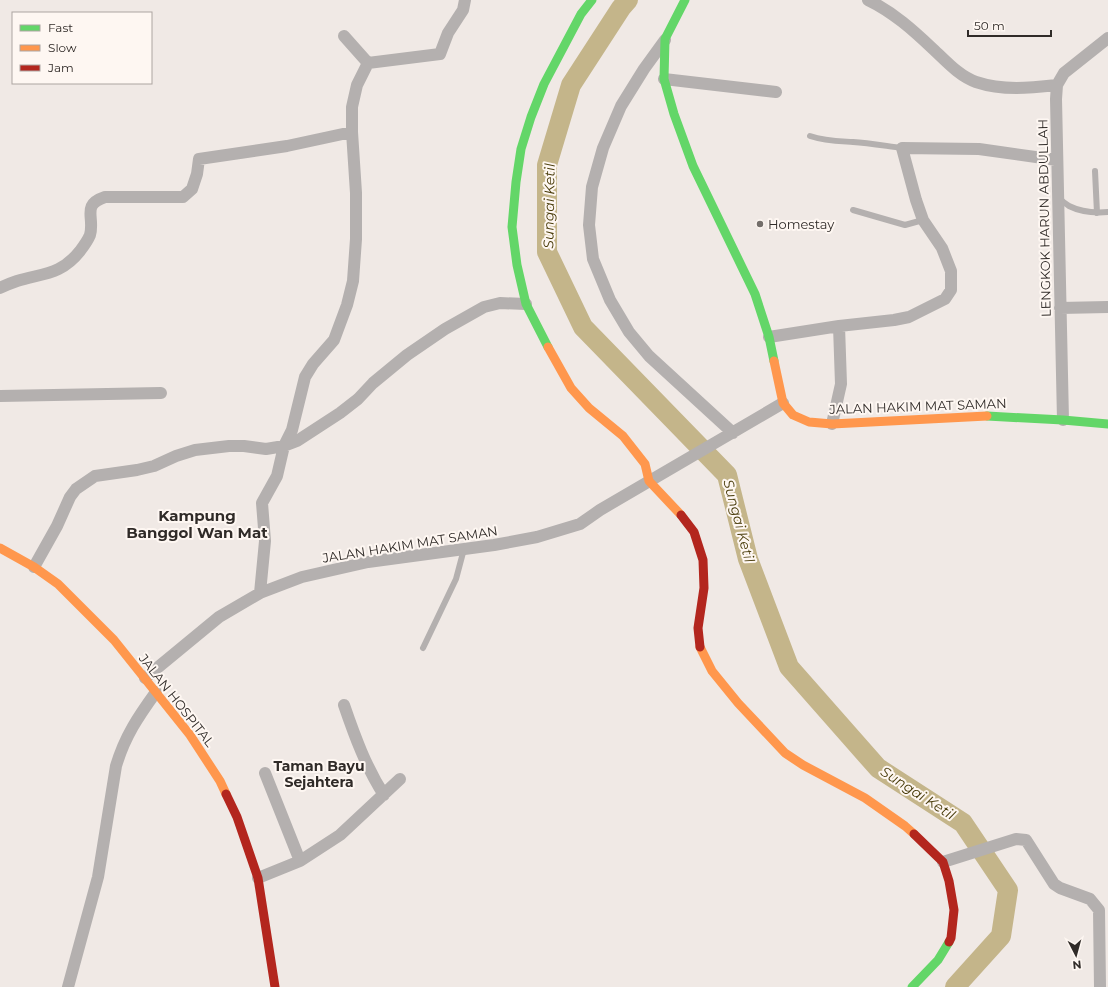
<svg xmlns="http://www.w3.org/2000/svg" width="1108" height="987" font-family="Montserrat,sans-serif">
	<style>
		.lines { fill: none; stroke-linecap: round; stroke-linejoin: round }
		.river { stroke: #c4b58a; stroke-width: 20 }
		.lane { stroke: #b4b0af; stroke-width: 6 }
		.street { stroke: #b4b0af; stroke-width: 12 }
		.fast { stroke: #63d668; stroke-width: 9 }
		.slow { stroke: #ff974d; stroke-width: 9 }
		.jam { stroke: #b3261e; stroke-width: 9 }
		.poi-dot { fill: #736e6a; stroke: #fef7f2; stroke-width: 1.5 }
		.labels { text-anchor: middle; stroke-width: 4; stroke-linejoin: round; paint-order: stroke }
		.street-label { font-size: 13px; fill: #302b28; stroke: #fef7f2 }
		.poi-label { font-size: 13px; fill: #302b28; stroke: #fef7f2; text-anchor: start }
		.water-label { font-size: 14px; font-style: italic; fill: #483b09; stroke: #fef7f2 }
		.neighbourhood-label { font-size: 14px; font-weight: bold; fill: #302b28; stroke: #fef7f2 }
		.quarter-label { font-size: 15px; font-weight: bold; fill: #302b28; stroke: #fef7f2 }
	</style>
	<rect width="100%" height="100%" fill="#f0e9e5"/>
	<g class="lines">
		<path class="river" d="M628,0L621,8L571,85L547,165V252L583,327L727,475L748,559L789,667L878,768L963,823L1008,890L1001,936L955,987"/>
		<path class="lane" d="M810,136C825,141 837,141 853,142C869,143 886,146 902,148
			M1095,171L1097,213
			M1059,198C1062,201 1066,204 1069,206C1081,212 1096,213 1108,212
			M853,210L905,225L923,220
			M423,648L456,579L464,549"/>
		<path class="street" d="M868,0C893,12 913,30 933,49C946,61 959,76 976,82C1003,91 1030,88 1057,85
			M665,40L644,69L621,106L603,148L592,187L589,225L593,259L610,300L629,332L649,356L733,433
			M368,63L440,54L448,33L463,10L465,0
			M664,79L776,92
			M0,288C6,285 11,283 17,281C43,273 61,275 80,251C83,247 88,240 90,235C95,217 81,205 105,197H183L192,189L197,174L199,159L287,146L352,132
			M1060,308L1108,307
			M769,337L839,326L894,320L909,317L945,299L951,290V271L942,248L923,220L916,200L902,148L979,149L1057,160
			M0,396L161,393
			M1063,420L1056,99L1057,85L1064,73L1108,38
			M832,424L841,384L839,326
			M34,567L57,526L70,497L76,489L95,476L137,470L154,466L176,456L195,450L229,446H244L266,449L284,446L297,441L340,413L358,399L373,383L407,355L445,329L484,307L500,303L526,304
			M260,593L265,541L262,503L277,476L284,446L292,430L305,377L313,364L334,340L347,305L353,281L356,239V193L352,132V107L357,85L368,63L344,36
			M145,678L219,617L260,593L302,577L368,562L494,545L537,537L580,524L600,510L783,403
			M344,705C355,737 366,767 384,795
			M265,773L300,861
			M943,862L1016,839L1026,840L1054,884L1060,888L1090,899L1099,910L1100,987
			M258,878L300,861L340,835L400,779
			M68,987L98,877L116,766C125,736 138,717 156,692"/>
		<path class="fast" d="M685,0L665,39L664,79L674,114L693,166L755,294L769,337L774,361
			M548,347L526,304L517,265L512,227L516,182L521,149L531,117L544,84L581,14L592,0
			M987,416L1063,420L1108,424
			M912,987L938,960L949,942"/>
		<path class="slow" d="M548,347L571,388L589,408L623,436L645,464L649,481L681,515
			M774,361L783,403L793,415L809,422L832,424L987,416
			M0,548L34,567L58,584L114,640L190,735L220,781L226,794
			M700,647L712,671L738,703L785,753L803,765L865,798L905,826L914,834"/>
		<path class="jam" d="M681,515L694,532L703,560L704,588L698,628L700,647
			M226,794L237,817L258,878L275,987
			M914,834L943,862L949,881L954,910L951,938L949,942"/>
	</g>
	<circle class="poi-dot" cx="760" cy="224" r="4"/>
	<g class="labels">
		<g class="street-label">
			<text transform="translate(1044 218) rotate(-91)" y="5">LENGKOK HARUN ABDULLAH</text>
			<text transform="translate(918 406) rotate(-2)" y="5">JALAN HAKIM MAT SAMAN</text>
			<text transform="translate(410 544) rotate(-9)" y="5">JALAN HAKIM MAT SAMAN</text>
			<text transform="translate(177 700) rotate(52)" y="5">JALAN HOSPITAL</text>
		</g>
		<g class="poi-label">
			<text x="768" y="229">Homestay</text>
		</g>
		<g class="water-label">
			<text transform="translate(549 206) rotate(-89)" y="5">Sungai Ketil</text>
			<text transform="translate(739 521) rotate(75)" y="5">Sungai Ketil</text>
			<text transform="translate(918 793) rotate(33)" y="5">Sungai Ketil</text>
		</g>
		<g class="neighbourhood-label">
			<text x="319" y="771">Taman Bayu<tspan x="319" dy="16">Sejahtera</tspan></text>
		</g>
		<g class="quarter-label">
			<text x="197" y="521">Kampung<tspan x="197" dy="17">Banggol Wan Mat</tspan></text>
		</g>
	</g>
	<rect x="12" y="12" width="140" height="72" fill="#fef7f2" stroke="#aca5a1"/>
	<rect x="20" y="25" width="20" height="6" fill="#63d668" stroke="#aca5a1"/>
	<text x="48" y="32" font-size="12" fill="#302b28">Fast</text>
	<rect x="20" y="45" width="20" height="6" fill="#ff974d" stroke="#aca5a1"/>
	<text x="48" y="52" font-size="12" fill="#302b28">Slow</text>
	<rect x="20" y="65" width="20" height="6" fill="#b3261e" stroke="#aca5a1"/>
	<text x="48" y="72" font-size="12" fill="#302b28">Jam</text>
	<g transform="translate(1076 955) rotate(174)" stroke="#fef7f2" stroke-width="3" paint-order="stroke">
	<path d="M0-3L7 15L0 10L-7 15Z" fill="#302b28"/>
	<text y="-6" font-size="11" font-weight="bold" text-anchor="middle" fill="#302b28">N</text>
	</g>
	<path d="M968 30v6h83v-6" fill="none" stroke="#302b28" stroke-width="2"/>
	<text x="974" y="30" font-size="12" fill="#302b28" stroke="#fef7f2" stroke-width="3" paint-order="stroke">50 m</text>
</svg>
